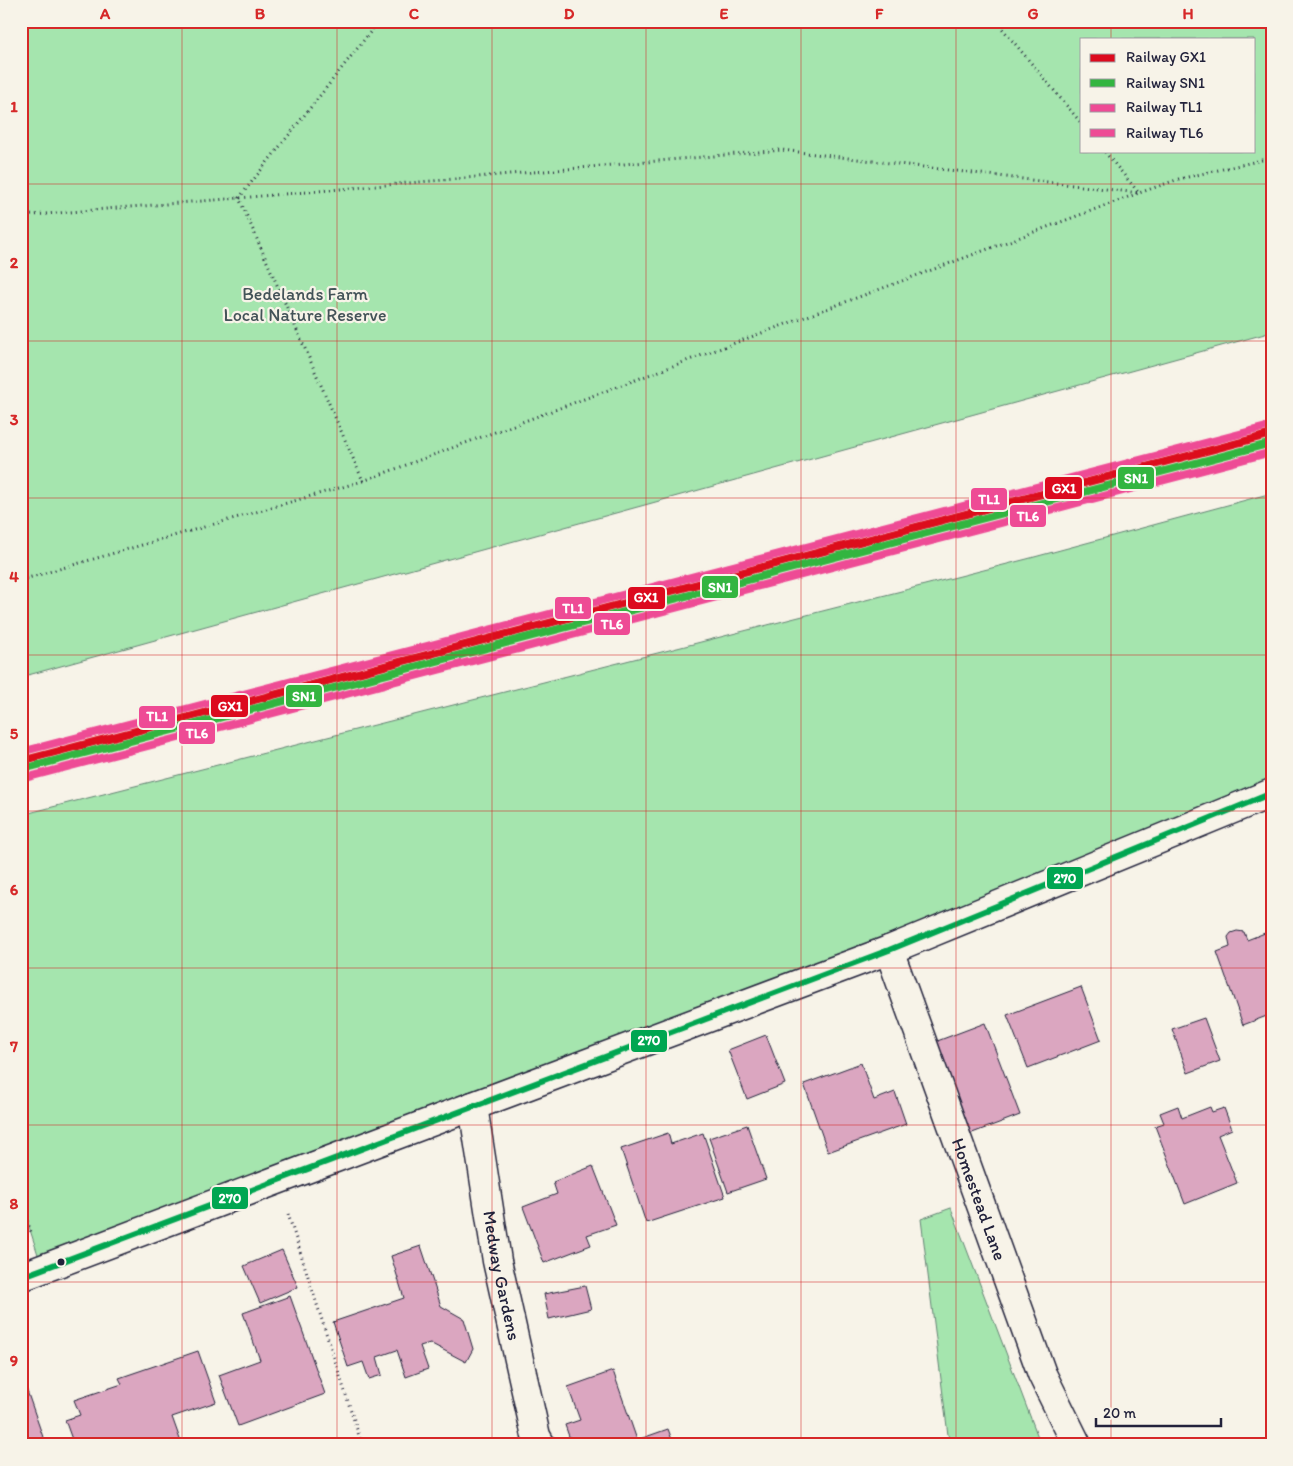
<svg xmlns="http://www.w3.org/2000/svg" width="1293" height="1466" font-family="Itim,sans-serif">
	<style>
		.green { fill: #a5e5ae; stroke: #648474; fill-rule: evenodd }
		.building { fill: #dba6c0; stroke: #22223b }
		.lines { fill: none; stroke-linecap: round; stroke-linejoin: round }
		.minor-casing { stroke: #22223b; stroke-width: 31 }
		.path { stroke: #22223b; stroke-width: 3; stroke-dasharray: 1 4; stroke-linecap: butt }
		.minor { stroke: #f7f3e8; stroke-width: 28 }
		.bus-1-casing { stroke: #f7f3e8; stroke-width: 10 }
		.bus-1 { stroke: #00a651; stroke-width: 6 }
		.rail-1-casing { stroke: #f7f3e8; stroke-width: 11 }
		.rail-2-casing { stroke: #f7f3e8; stroke-width: 11 }
		.rail-3-casing { stroke: #f7f3e8; stroke-width: 11 }
		.rail-4-casing { stroke: #f7f3e8; stroke-width: 11 }
		.rail-1 { stroke: #dc0a1e; stroke-width: 8 }
		.rail-2 { stroke: #33b540; stroke-width: 8 }
		.rail-3 { stroke: #ee4b95; stroke-width: 8 }
		.rail-4 { stroke: #ee4b95; stroke-width: 8 }
		.grid { fill: none; stroke: #d62828; stroke-width: 1; stroke-opacity: 0.55 }
		.bus-dot { fill: #22223b; stroke: #f7f3e8; stroke-width: 2 }
		.labels { text-anchor: middle; stroke-width: 4.5; stroke-linejoin: round; paint-order: stroke }
		.park-label { font-size: 18px; fill: #435358; stroke: #f7f3e8 }
		.street-label { font-size: 18px; fill: #22223b; stroke: #f7f3e8 }
		.line-badge { stroke: #f7f3e8; stroke-width: 2 }
		.badge-label { font-size: 14px; text-anchor: middle; font-weight: bold; fill: #fff }
		.neatline { fill: none; stroke: #d62828; stroke-width: 2 }
		.grid-label { font-size: 16px; text-anchor: middle; font-weight: bold; fill: #d62828 }
	</style>
	<rect width="100%" height="100%" fill="#f7f3e8"/>
	<filter id="ink" filterUnits="userSpaceOnUse"><feTurbulence type="fractalNoise" baseFrequency=".02" numOctaves="2"/><feDisplacementMap in="SourceGraphic" scale="10" xChannelSelector="R" yChannelSelector="G"/><feConvolveMatrix kernelMatrix="1 2 1 2 8 2 1 2 1" color-interpolation-filters="sRGB"/></filter>
	<g filter="url(#ink)">
		<path class="green" d="M21,21H1272V332L21,677ZM1082,39H1254V151H1082Z
			M1272,493V797L43,1270L21,1202V815L1027,559Z
			M951,1208L1041,1445H954L948,1435L921,1219Z"/>
		<path class="building" d="M1237,931L1244,932L1247,940L1270,931L1272,936V1014L1243,1025L1217,952L1230,947L1228,937L1231,933Z
			M1081,987L1101,1040L1028,1068L1007,1015Z
			M1204,1018L1220,1061L1188,1073L1172,1029Z
			M985,1023L1020,1115L967,1135L932,1043Z
			M766,1035L785,1084L747,1099L728,1050Z
			M861,1063L874,1100L895,1092L906,1124L828,1152L804,1084Z
			M1178,1106L1182,1118L1210,1107L1212,1112L1224,1108L1232,1129L1218,1135L1237,1183L1185,1204L1155,1126L1164,1123L1160,1113Z
			M747,1125L766,1179L728,1192L709,1138Z
			M668,1133L671,1144L703,1133L725,1197L646,1223L621,1149Z
			M593,1166L616,1225L587,1235L591,1245L544,1263L523,1207L557,1194L553,1182Z
			M421,1246L441,1306L464,1319L473,1349L466,1362L430,1343L420,1346L428,1369L406,1377L397,1350L377,1357L382,1375L369,1379L363,1362L348,1367L333,1322L404,1298L391,1256Z
			M282,1250L298,1287L260,1303L244,1266Z
			M585,1286L591,1309L549,1319L544,1294Z
			M290,1296L325,1394L238,1426L219,1375L260,1360L243,1313Z
			M198,1351L216,1402L172,1417L182,1445H74L65,1420L80,1415L74,1400L122,1384L119,1378Z
			M613,1371L637,1440L668,1429L674,1445H628L627,1443L623,1445H572L565,1425L580,1420L568,1387Z
			M26,1388L44,1440L31,1445H21V1390Z"/>
		<g class="lines">
			<defs>
				<g id="minor">
					<path id="s1" d="M889,950L1042,1374L1077,1445"/>
					<path id="s2" d="M473,1106L497,1261L536,1436L541,1445"/>
					<path d="M21,1277L473,1106L889,950L1272,793"/>
				</g>
			</defs>
			<use href="#minor" class="minor-casing"/>
			<path class="path" d="M996,21L1082,124
				M21,216L239,198L782,150L1139,193L1179,179L1262,160L1272,162
				M363,481L1139,193L1104,151
				M21,580L363,481L239,198L379,21
				M21,1202L32,1235
				M288,1214L362,1445"/>
			<use href="#minor" class="minor"/>
			<defs>
				<path id="bus-1" d="M21,1277L889,950L1272,793"/>
			</defs>
			<use href="#bus-1" class="bus-1-casing"/>
			<use href="#bus-1" class="bus-1"/>
			<defs>
				<path id="rail-1" d="M21,761L1272,434"/>
				<path id="rail-2" d="M23,769L1272,443"/>
				<path id="rail-3" d="M21,752L1270,426"/>
				<path id="rail-4" d="M25,778L1272,452"/>
			</defs>
			<use href="#rail-1" class="rail-1-casing"/>
			<use href="#rail-2" class="rail-2-casing"/>
			<use href="#rail-3" class="rail-3-casing"/>
			<use href="#rail-4" class="rail-4-casing"/>
			<use href="#rail-1" class="rail-1"/>
			<use href="#rail-2" class="rail-2"/>
			<use href="#rail-3" class="rail-3"/>
			<use href="#rail-4" class="rail-4"/>
		</g>
	</g>
	<path class="grid" d="M182,21V1445M337,21V1445M492,21V1445M646,21V1445M801,21V1445M956,21V1445M1111,21V39M1111,151V1445M21,184H1272M21,341H1272M21,498H1272M21,655H1272M21,811H1272M21,968H1272M21,1125H1272M21,1282H1272"/>
	<circle class="bus-dot" cx="61" cy="1262" r="4.5"/>
	<g class="labels">
		<g class="park-label">
			<text x="305" y="300">Bedelands Farm<tspan x="305" dy="21">Local Nature Reserve</tspan></text>
		</g>
		<g class="street-label">
			<text dy="6" stroke="none"><textPath href="#s1" startOffset="265">Homestead Lane</textPath></text>
			<text dy="6" stroke="none"><textPath href="#s2" startOffset="172">Medway Gardens</textPath></text>
		</g>
	</g>
	<g class="line-badge">
		<rect x="1117" y="466" width="38" height="24" rx="5" fill="#33b540"/>
		<rect x="1044" y="476" width="39" height="24" rx="5" fill="#dc0a1e"/>
		<rect x="970" y="487" width="38" height="24" rx="5" fill="#ee4b95"/>
		<rect x="1009" y="504" width="38" height="24" rx="5" fill="#ee4b95"/>
		<rect x="701" y="575" width="38" height="24" rx="5" fill="#33b540"/>
		<rect x="627" y="586" width="39" height="24" rx="5" fill="#dc0a1e"/>
		<rect x="554" y="596" width="38" height="24" rx="5" fill="#ee4b95"/>
		<rect x="593" y="612" width="38" height="24" rx="5" fill="#ee4b95"/>
		<rect x="285" y="684" width="38" height="24" rx="5" fill="#33b540"/>
		<rect x="210" y="694" width="39" height="24" rx="5" fill="#dc0a1e"/>
		<rect x="138" y="705" width="38" height="24" rx="5" fill="#ee4b95"/>
		<rect x="178" y="721" width="38" height="24" rx="5" fill="#ee4b95"/>
		<rect x="1046" y="866" width="38" height="24" rx="5" fill="#00a651"/>
		<rect x="630" y="1029" width="38" height="24" rx="5" fill="#00a651"/>
		<rect x="211" y="1186" width="38" height="24" rx="5" fill="#00a651"/>
	</g>
	<g class="badge-label">
		<text x="1136" y="483">SN1</text>
		<text x="1064" y="493">GX1</text>
		<text x="989" y="504">TL1</text>
		<text x="1028" y="521">TL6</text>
		<text x="720" y="592">SN1</text>
		<text x="646" y="602">GX1</text>
		<text x="573" y="613">TL1</text>
		<text x="612" y="629">TL6</text>
		<text x="304" y="701">SN1</text>
		<text x="230" y="711">GX1</text>
		<text x="157" y="721">TL1</text>
		<text x="197" y="738">TL6</text>
		<text x="1065" y="883">270</text>
		<text x="649" y="1045">270</text>
		<text x="230" y="1203">270</text>
	</g>
	<rect width="1293" height="1466" fill="none" stroke="#f7f3e8" stroke-width="55"/>
	<rect x="1080" y="38" width="175" height="115" fill="#f7f3e8" stroke="#a29fa3"/>
	<rect x="1090" y="54" width="25" height="8" fill="#dc0a1e" stroke="#a29fa3"/>
	<text x="1126" y="62" font-size="15" fill="#22223b">Railway GX1</text>
	<rect x="1090" y="79" width="25" height="8" fill="#33b540" stroke="#a29fa3"/>
	<text x="1126" y="88" font-size="15" fill="#22223b">Railway SN1</text>
	<rect x="1090" y="104" width="25" height="8" fill="#ee4b95" stroke="#a29fa3"/>
	<text x="1126" y="112" font-size="15" fill="#22223b">Railway TL1</text>
	<rect x="1090" y="129" width="25" height="8" fill="#ee4b95" stroke="#a29fa3"/>
	<text x="1126" y="138" font-size="15" fill="#22223b">Railway TL6</text>
	<path d="M1096 1418v8h125v-8" fill="none" stroke="#22223b" stroke-width="2.5"/>
	<text x="1103" y="1418" font-size="15" fill="#22223b" stroke="#f7f3e8" stroke-width="4" paint-order="stroke">20 m</text>
	<rect x="28" y="28" width="1238" height="1410" class="neatline"/>
	<g class="grid-label">
		<text x="105" y="19">A</text>
		<text x="260" y="19">B</text>
		<text x="414" y="19">C</text>
		<text x="569" y="19">D</text>
		<text x="724" y="19">E</text>
		<text x="879" y="19">F</text>
		<text x="1033" y="19">G</text>
		<text x="1188" y="19">H</text>
		<text x="14" y="112">1</text>
		<text x="14" y="268">2</text>
		<text x="14" y="425">3</text>
		<text x="14" y="582">4</text>
		<text x="14" y="739">5</text>
		<text x="14" y="895">6</text>
		<text x="14" y="1052">7</text>
		<text x="14" y="1209">8</text>
		<text x="14" y="1366">9</text>
	</g>
</svg>
